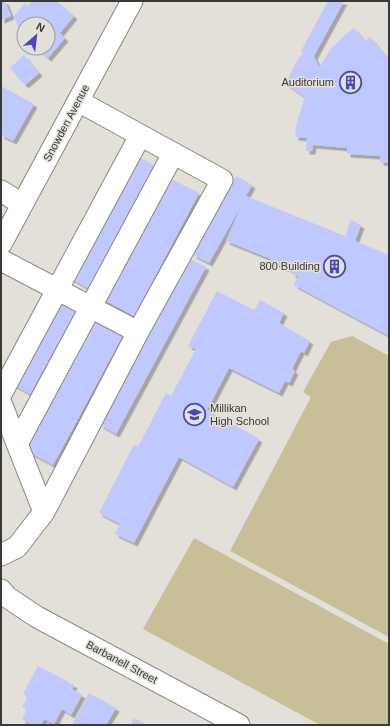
<svg xmlns="http://www.w3.org/2000/svg" width="390" height="726" font-family="Helvetica,sans-serif">
	<style>
		.green { fill: #c8be97 }
		.building { fill: #bfc8ff; filter: url(#shadow) }
		.lines { fill: none; stroke-linecap: round; stroke-linejoin: round }
		.minor-casing { stroke: #8a8881; stroke-width: 23 }
		.minor { stroke: #fff; stroke-width: 21 }
		.labels { text-anchor: middle; stroke-width: 3; stroke-linejoin: round; paint-order: stroke }
		.poi-label { font-size: 11px; fill: #393935; stroke: #e2e0d8; text-anchor: end }
		.street-label { font-size: 11px; fill: #393935; stroke: #e2e0d8 }
	</style>
	<defs>
		<filter id="shadow"><feDropShadow dx="3.5" dy="3.5" stdDeviation="0" flood-color="#0004"/></filter>
	</defs>
	<rect width="100%" height="100%" fill="#e2e0d8"/>
	<path class="green" d="M352,336L389,356V637L230,551L311,397L303,392L331,342Z
		M194,538L389,644V725H320L143,629Z"/>
	<path class="building" d="M1,1H5L11,16L1,20Z
		M32,1H57L74,16L60,33L65,38L48,58L36,48H48V24H24V34L21,32L22,31L18,27L14,16L25,3L28,6Z
		M328,1H344L314,56L319,67L331,49L345,35L354,28L365,41L370,37L389,60V163L380,162V156L347,154V148L313,145L312,151H306L307,138L295,137L296,126L305,97L286,84L294,66L303,52L301,51Z
		M24,55L39,73L25,85L10,68Z
		M1,86L34,104L13,141L1,135Z
		M122,148L154,165L88,288L56,271Z
		M236,176L252,185L246,196L345,236L351,220L361,225L355,241L389,255V336L294,285L296,279L298,280L299,277L292,274L293,271L270,262L271,259L226,241L242,204L209,263L193,255Z
		M167,177L199,193L134,316L101,298Z
		M190,259L206,267L116,434L100,425Z
		M217,291L254,310L260,300L284,313L279,323L310,341L304,353L301,351L292,369L295,371L289,383L285,381L279,393L229,368L207,410L259,439L233,487L179,457L134,543L115,534L120,524L99,513L134,444L138,447L166,393L171,396L196,349L188,346Z
		M43,295L75,312L30,394L1,378Z
		M91,318L123,335L53,465L21,448Z
		M38,666L74,685L72,689L82,695L71,715L62,709L54,724L44,719L41,725H33L22,719L27,709L22,707L28,697L23,694Z
		M89,693L116,708L106,725H72Z
		M134,718L147,725H131Z"/>
	<g class="lines">
		<defs>
			<path id="minor" d="M1,191L22,204
				M1,244L132,1
				M1,260L138,332
				M1,394L140,136
				M1,403L44,512
				M17,444L173,154
				M1,555L17,547L44,512L138,332L222,180L78,101
				M1,590L7,597L37,617L239,725"/>
		</defs>
		<use href="#minor" class="minor-casing"/>
		<use href="#minor" class="minor"/>
	</g>
	<defs>
		<symbol id="building-ring" viewBox="-11 -11 22 22"><circle r="9.5" fill="#e2e0d8" stroke="#4948be" stroke-width="1.5"/><path d="M-4-6H4V6H1V3H-1V6H-4ZM-2.5-4.3h1.7v1.8h-1.7ZM.8-4.3h1.7v1.8H.8ZM-2.5-1h1.7V.8h-1.7ZM.8-1h1.7V.8H.8Z" fill="#4948be"/></symbol>
		<symbol id="school-ring" viewBox="-11 -11 22 22"><circle r="9.5" fill="#e2e0d8" stroke="#4948be" stroke-width="1.5"/><path d="M0-5L7-2L0 1L-7-2ZM-4 1L0 2.5L4 1V4Q0 6-4 4Z" fill="#4948be"/></symbol>
	</defs>
	<g fill-rule="evenodd">
		<use href="#building-ring" x="338" y="70" width="25" height="25"/>
		<use href="#building-ring" x="322" y="254" width="25" height="25"/>
		<use href="#school-ring" x="182" y="402" width="25" height="25"/>
	</g>
	<g class="labels">
		<g class="poi-label">
			<text x="334" y="86">Auditorium</text>
			<text x="320" y="270">800 Building</text>
			<text x="210" y="412" text-anchor="start">Millikan<tspan x="210" dy="13">High School</tspan></text>
		</g>
		<g class="street-label">
			<text transform="translate(66 123) rotate(-62)" y="4">Snowden Avenue</text>
			<text transform="translate(122 662) rotate(28)" y="4">Barbanell Street</text>
		</g>
	</g>
	<rect width="390" height="726" fill="none" stroke="#393935" stroke-width="4"/>
	<g transform="translate(36 36) rotate(28)"><circle r="19" fill="#e2e0d8" stroke="#9e9d97"/>
	<path d="M0-3L7 15L0 10L-7 15Z" fill="#4948be"/>
	<text y="-6" font-size="11" font-weight="bold" text-anchor="middle" fill="#393935">N</text>
	</g>
</svg>
